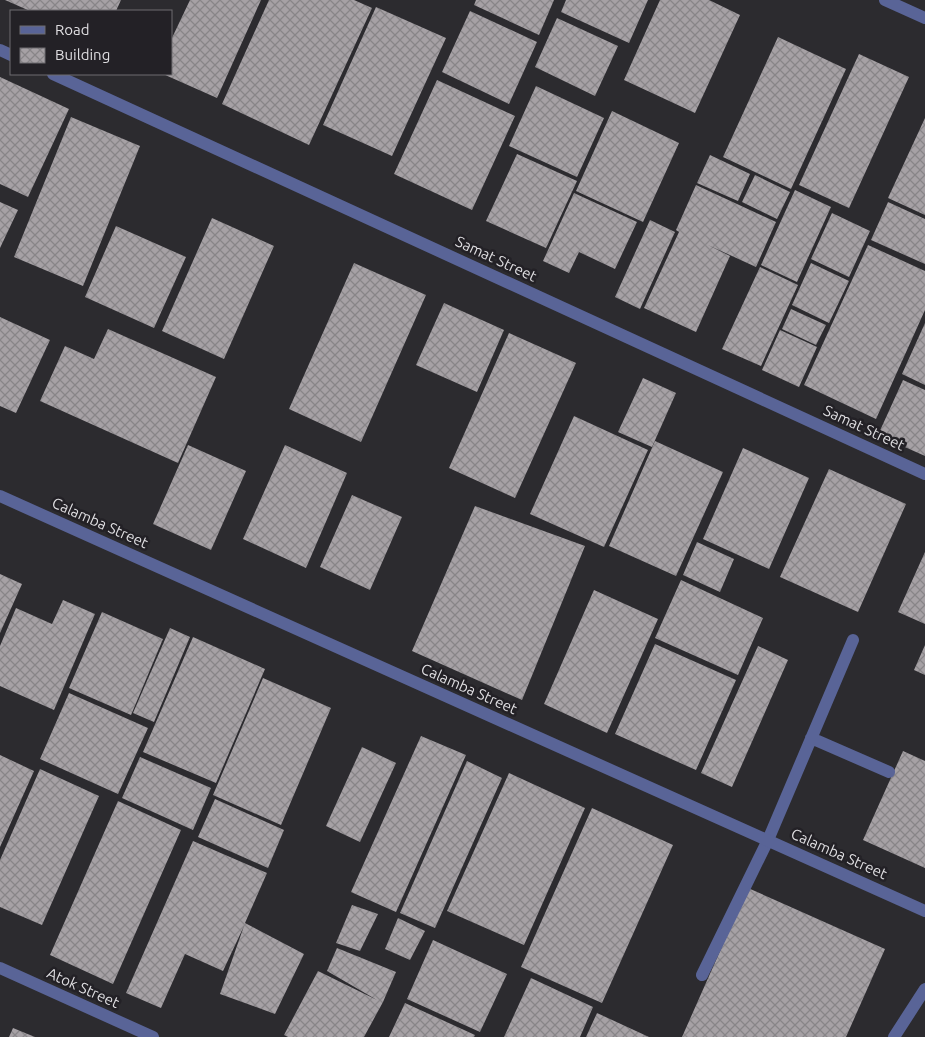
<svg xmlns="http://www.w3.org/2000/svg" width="925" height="1037" font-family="Ubuntu,sans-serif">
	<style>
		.building { fill: url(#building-cross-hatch) }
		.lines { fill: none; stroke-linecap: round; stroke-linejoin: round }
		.service { stroke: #596497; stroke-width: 12 }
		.minor { stroke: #596497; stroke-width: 12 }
		.tertiary { stroke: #596497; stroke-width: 12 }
		.labels { text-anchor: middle; stroke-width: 5; stroke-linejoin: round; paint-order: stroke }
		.street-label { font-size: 15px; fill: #dfdee1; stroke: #232126 }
	</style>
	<defs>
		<pattern id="building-cross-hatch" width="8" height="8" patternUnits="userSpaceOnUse" patternTransform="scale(1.25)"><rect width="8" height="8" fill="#a6a1a5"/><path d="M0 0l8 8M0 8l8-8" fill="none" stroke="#888588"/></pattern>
	</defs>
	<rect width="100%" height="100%" fill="#2c2b2f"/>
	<path class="building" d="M5,0H121L116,11H30Z
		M190,0H261L217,98L163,74H171V40Z
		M269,0H354L372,8L309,145L222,104Z
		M476,0H554L539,35L474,5Z
		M566,0H648L629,43L561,12Z
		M660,0H709L740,15L695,113L624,80Z
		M376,7L446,38L392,156L323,125Z
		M470,11L537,42L509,104L442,72Z
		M557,18L618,46L595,96L535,67Z
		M778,37L846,69L791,189L723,157Z
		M859,54L909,77L849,208L799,185Z
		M0,77L69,109L28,197L0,184Z
		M437,80L515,116L472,210L394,174Z
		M536,86L604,118L577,177L509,146Z
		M612,111L679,143L643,222L576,191Z
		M71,117L140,146L83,286L14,257Z
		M925,118V215L888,198Z
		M517,154L577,181L546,248L486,221Z
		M710,155L750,174L738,201L697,183Z
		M755,175L790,192L777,219L742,202Z
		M696,185L776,222L756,267L708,245L730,256L696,332L644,308L679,232L676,230Z
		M795,190L831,207L797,282L761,265Z
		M574,193L637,222L615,269L579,252L569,273L543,261Z
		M0,202L18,210L0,248Z
		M888,202L925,219V264L871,240Z
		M832,213L870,231L849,277L811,259Z
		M212,218L274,246L224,359L162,331Z
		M650,220L675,232L640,309L615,297Z
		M116,226L186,257L154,328L85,297Z
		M868,245L925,271V310L876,419L804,385Z
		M354,263L426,295L361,442L289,409Z
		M811,263L849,281L829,323L792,305Z
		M760,267L798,285L761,366L722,349Z
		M444,303L504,330L477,392L416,365Z
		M791,309L826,325L816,345L782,329Z
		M0,317L50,340L16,413L0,406Z
		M925,323V385L902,374Z
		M108,329L216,377L178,463L40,401L65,346L94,359Z
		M780,330L817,347L799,387L762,370Z
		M509,333L576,363L515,498L449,468Z
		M643,378L676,393L652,447L618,432Z
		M903,380L925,390V456L878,435Z
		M574,416L648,450L604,547L530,514Z
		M655,441L723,472L676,576L609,546Z
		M188,445L246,471L211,550L153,524Z
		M285,445L347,473L306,568L243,539Z
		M743,448L809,478L769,569L703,539Z
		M829,469L906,504L858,612L780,577Z
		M352,495L402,517L370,590L320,567Z
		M475,506L585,546L522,700L412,651Z
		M697,542L734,559L720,592L683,575Z
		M925,552V624L898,612Z
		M0,574L22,584L0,633Z
		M681,580L763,618L738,675L655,638Z
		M594,590L658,619L607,733L544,704Z
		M63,600L95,614L54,710L0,686V646L16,608L52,624Z
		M102,612L163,639L131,715L69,688Z
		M170,628L190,637L154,722L133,713Z
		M193,637L265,669L216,783L143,752Z
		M655,644L736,680L696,770L615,734Z
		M925,645V675L914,670Z
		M758,646L788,660L732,787L701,773Z
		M263,678L331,708L281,825L213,795Z
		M69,693L148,728L118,794L40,759Z
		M421,736L466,755L396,912L351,892Z
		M362,747L396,763L360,842L326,826Z
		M903,751L925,761V868L863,840Z
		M0,755L34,771L0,847Z
		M140,757L211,788L193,830L122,798Z
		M467,761L502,778L435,928L400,913Z
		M40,769L99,796L42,925L0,907V860Z
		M509,773L585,808L524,945L447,911Z
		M215,799L284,830L268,868L198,837Z
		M118,801L181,830L113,984L50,955Z
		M592,808L673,845L602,1003L521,967Z
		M193,841L267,873L245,923L304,954L275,1014L220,994L244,926L223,971L185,954L161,1008L126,993Z
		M748,888L885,949L846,1037H682Z
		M352,905L378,914L360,951L336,943Z
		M398,918L425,931L410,960L385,949Z
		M433,940L507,974L480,1032L407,999Z
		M337,948L396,972L383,1002L364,1037H288L284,1035L318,971L377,1000L327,971Z
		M531,978L593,1007L580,1037H504Z
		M405,1003L475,1035L474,1037H389Z
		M597,1013L649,1037H586Z
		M13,1028L35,1037H9Z"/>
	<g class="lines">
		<path class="service" d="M811,738L889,772
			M702,975L768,840L853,640
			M894,1037L925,989"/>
		<path class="minor" d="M885,0L925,18
			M0,50L11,55
			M53,74L925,474
			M0,968L153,1037"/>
		<path class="tertiary" d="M0,496L925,911"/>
	</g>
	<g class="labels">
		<g class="street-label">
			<text transform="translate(496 259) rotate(25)" y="5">Samat Street</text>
			<text transform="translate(864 428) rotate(25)" y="5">Samat Street</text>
			<text transform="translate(100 523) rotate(24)" y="5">Calamba Street</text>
			<text transform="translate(469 689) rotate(24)" y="5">Calamba Street</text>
			<text transform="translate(839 854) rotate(24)" y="5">Calamba Street</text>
			<text transform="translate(83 988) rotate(24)" y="5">Atok Street</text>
		</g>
	</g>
	<rect x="10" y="10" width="162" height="65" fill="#232126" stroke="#6e6d71"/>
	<rect x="20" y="26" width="25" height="8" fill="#596497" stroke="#6e6d71"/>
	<text x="55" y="35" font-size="15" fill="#dfdee1">Road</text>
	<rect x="20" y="48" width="25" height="15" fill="url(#building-cross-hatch)" stroke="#6e6d71"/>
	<text x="55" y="60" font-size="15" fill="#dfdee1">Building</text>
</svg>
